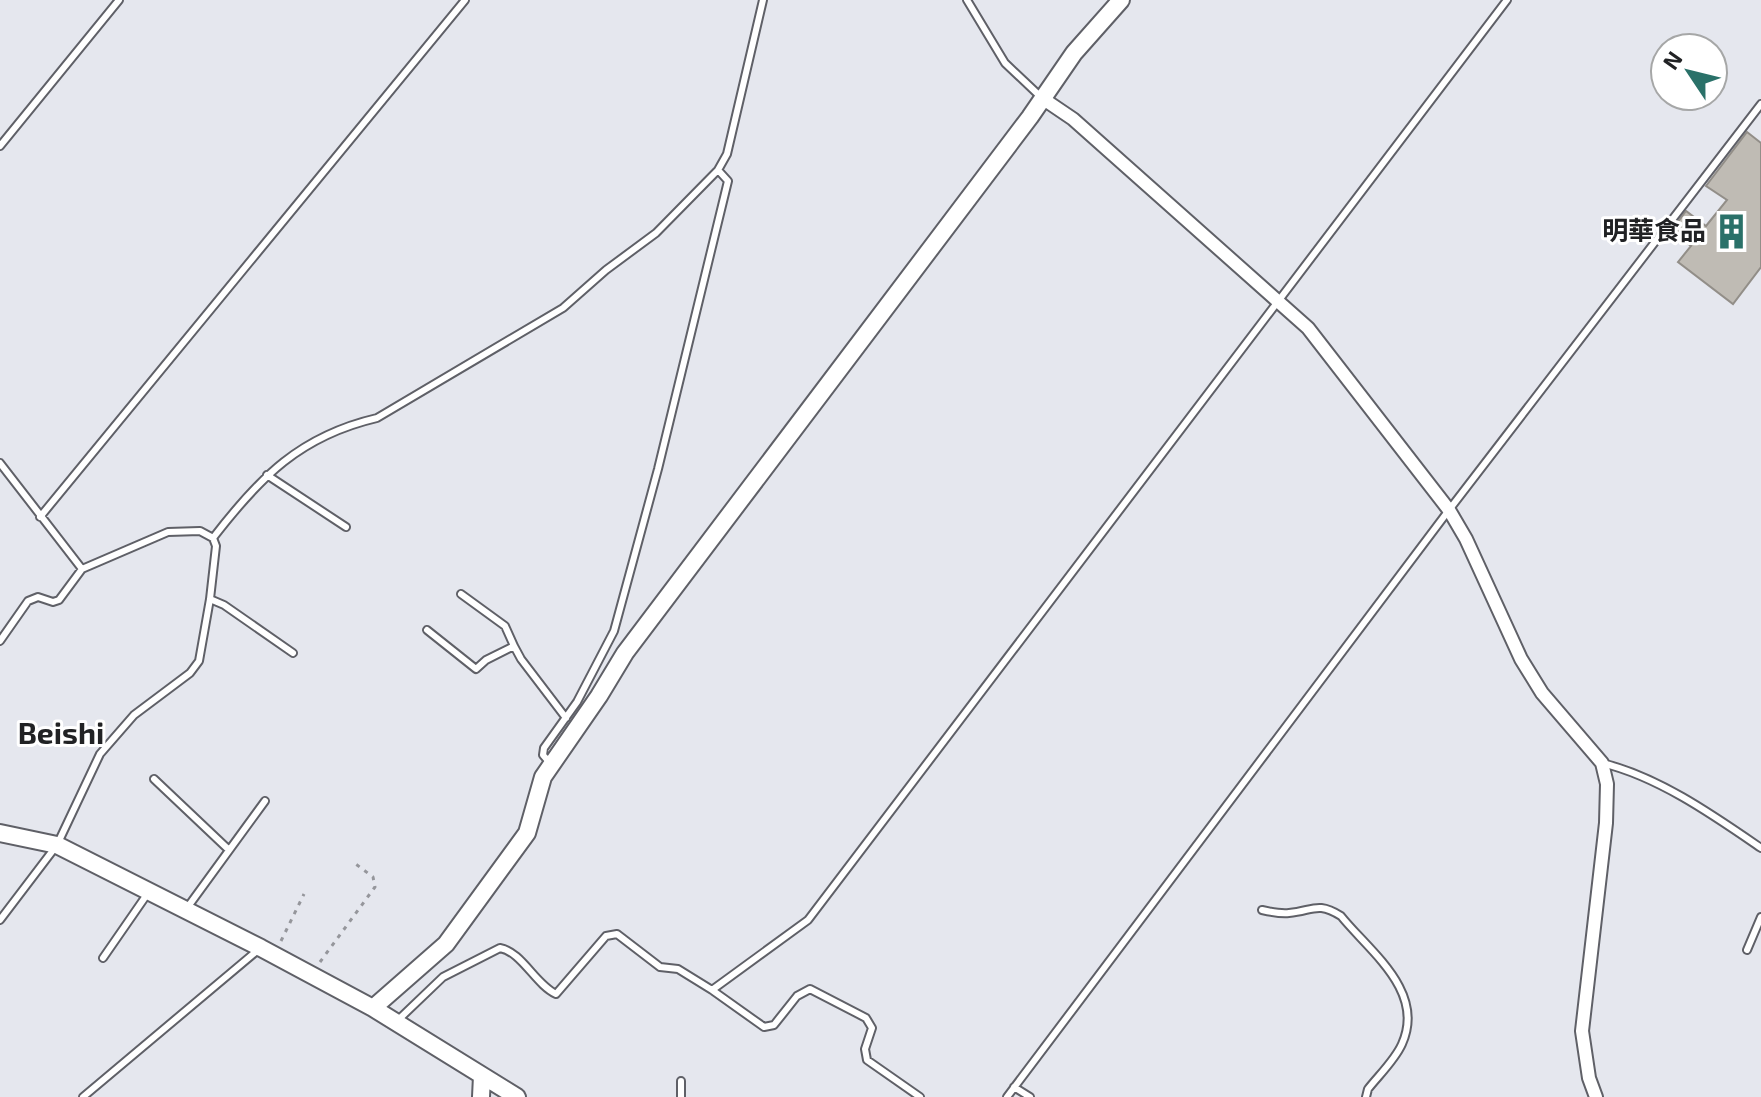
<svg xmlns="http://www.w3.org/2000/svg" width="1761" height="1097" font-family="'Exo 2','Noto Sans TC',sans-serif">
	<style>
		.building { fill: #bfbbb4; stroke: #928e88; stroke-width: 2 }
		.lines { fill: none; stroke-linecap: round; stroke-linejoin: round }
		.service-casing { stroke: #5f6067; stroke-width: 10 }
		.minor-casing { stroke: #5f6067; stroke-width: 16 }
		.tertiary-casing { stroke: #5f6067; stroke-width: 20 }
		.path { stroke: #95969b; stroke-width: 3; stroke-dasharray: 4 6; stroke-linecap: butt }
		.service { stroke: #fff; stroke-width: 6 }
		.minor { stroke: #fff; stroke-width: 12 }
		.tertiary { stroke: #fff; stroke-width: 16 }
		.labels { text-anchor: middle; stroke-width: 6; stroke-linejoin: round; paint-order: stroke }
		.poi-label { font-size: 26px; font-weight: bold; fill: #212224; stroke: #fff; text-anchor: end }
		.quarter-label { font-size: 30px; font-weight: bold; fill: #212224; stroke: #fff }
	</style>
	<rect width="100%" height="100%" fill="#e5e7ee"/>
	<path class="building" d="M1747,132L1761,143V267L1733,304L1678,262L1691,246L1671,231L1686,211L1706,226L1727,200L1706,186Z"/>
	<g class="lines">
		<defs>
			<path id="service" d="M967,0L1005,63L1042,98
				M0,146L119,0
				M0,463L82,569L168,532L200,531L213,538
				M267,475L346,527
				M40,517L465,0
				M461,594L505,626L514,646
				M210,599L224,605L293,653
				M427,630L476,669L486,660L514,646L521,659L566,718
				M0,641L28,601L38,597L53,602L59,600L82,569
				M550,763L543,755L544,748L577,702L614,631L658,469L728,181L718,170
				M1602,763C1659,777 1713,815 1761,848
				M154,779L229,850
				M187,908L265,801
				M1262,910C1271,912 1280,914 1289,913C1313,911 1317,901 1341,916C1369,951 1426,991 1402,1044C1395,1060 1379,1075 1368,1089L1366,1097
				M0,920L57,845L100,754L134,715L190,673L199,661L210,599L216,546L213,538C260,477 300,436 377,418L563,308L606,270L656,233L718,170L727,154L763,0
				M1747,950L1761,917
				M103,958L148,893
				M712,990L808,920L1507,0
				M396,1022L443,977L500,948C522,952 535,984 556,994L606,936L617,934L660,967L678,969L712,990L764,1027L774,1025L797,996L810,989L866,1018L872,1028L865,1049L867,1060L920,1097
				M1014,1087L1030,1097
				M83,1097L258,950
				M681,1097V1081
				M1007,1097L1449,510L1761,104"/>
			<path id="minor" d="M1042,98L1073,119L1308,328L1449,510L1466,539L1521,659L1542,693L1602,763L1607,784L1606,823L1582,1031L1589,1078L1596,1097"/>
			<path id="tertiary" d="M0,833L57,845L261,948L373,1008L517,1097
				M373,1008L446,944L527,833L543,777L599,696L625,653L1030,117L1074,53L1121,0
				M481,1097L482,1076"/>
		</defs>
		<use href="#service" class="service-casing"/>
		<use href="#minor" class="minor-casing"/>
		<use href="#tertiary" class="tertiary-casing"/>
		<path class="path" d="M281,941L304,894
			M320,962L375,887L373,877L353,862"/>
		<use href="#service" class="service"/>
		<use href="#minor" class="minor"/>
		<use href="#tertiary" class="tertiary"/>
	</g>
	<defs>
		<symbol id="building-bare" viewBox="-9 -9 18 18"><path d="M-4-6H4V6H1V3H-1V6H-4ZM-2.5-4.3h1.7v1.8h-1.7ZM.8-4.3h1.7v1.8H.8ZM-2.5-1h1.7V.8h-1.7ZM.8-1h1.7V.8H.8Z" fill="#2a7169" stroke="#fff" stroke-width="2.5" paint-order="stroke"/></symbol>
	</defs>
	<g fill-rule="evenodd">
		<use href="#building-bare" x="1706" y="206" width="51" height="51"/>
	</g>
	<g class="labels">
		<g class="poi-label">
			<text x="1706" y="240">明華食品</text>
		</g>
		<g class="quarter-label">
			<text x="61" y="744">Beishi</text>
		</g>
	</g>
	<g transform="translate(1689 72) rotate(305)"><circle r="38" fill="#ffffff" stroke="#a6a7a7" stroke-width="2"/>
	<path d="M0-6L14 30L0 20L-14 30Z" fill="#2a7169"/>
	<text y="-12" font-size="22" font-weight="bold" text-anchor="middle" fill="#212224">N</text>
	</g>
</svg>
